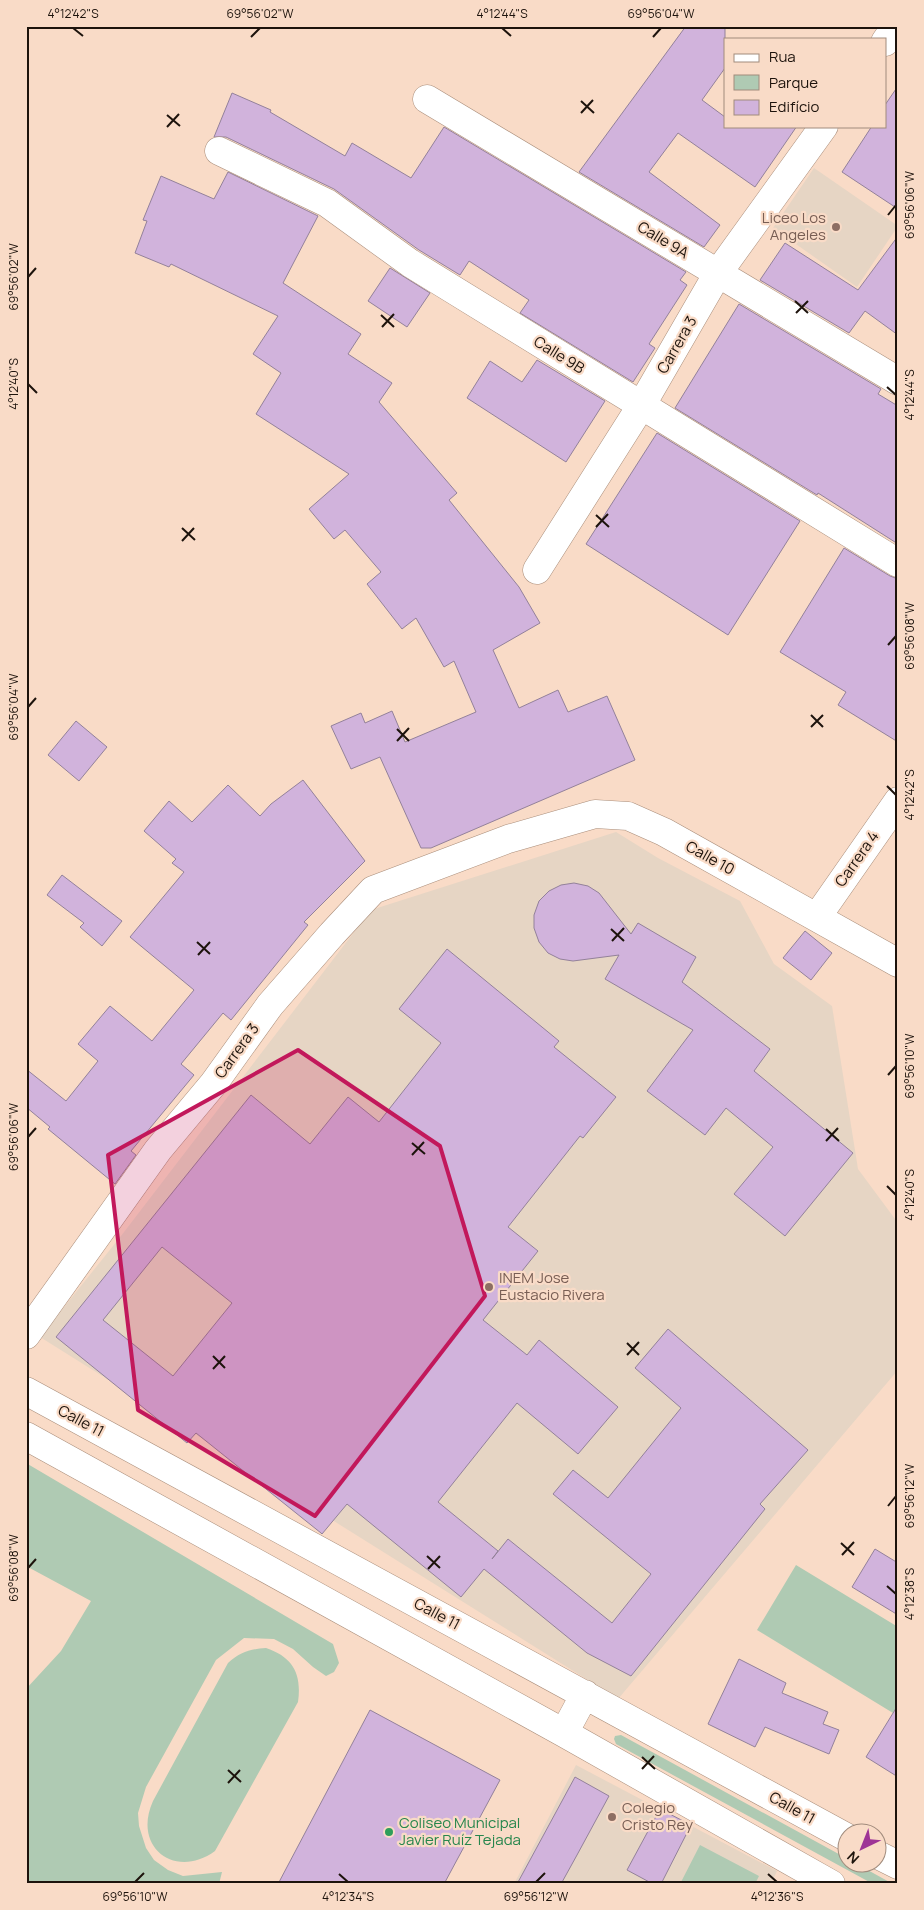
<svg xmlns="http://www.w3.org/2000/svg" width="924" height="1910" font-family="Manrope,sans-serif">
	<style>
		.education { fill: #e6d5c4 }
		.green { fill: #afcab3 }
		.building { fill: #d1b3dc; stroke: #93819a; fill-rule: evenodd }
		.lines { fill: none; stroke-linecap: round; stroke-linejoin: round }
		.minor-casing { stroke: #aa8e7b; stroke-width: 29 }
		.minor { stroke: #fff; stroke-width: 28 }
		.marked { fill: #c2185b; fill-opacity: 0.2; stroke: #c2185b; stroke-width: 4; stroke-linejoin: round }
		.ticks { fill: none; stroke: #1d130c; stroke-width: 2 }
		.education-dot { fill: #8d6e63; stroke: #f9dbc7; stroke-width: 2 }
		.leisure-dot { fill: #2e9e5b; stroke: #f9dbc7; stroke-width: 2 }
		.labels { text-anchor: middle; stroke-width: 4.5; stroke-linejoin: round; paint-order: stroke }
		.education-label { font-size: 15px; fill: #785e54; stroke: #f9dbc7; text-anchor: start }
		.street-label { font-size: 15px; fill: #1d130c; stroke: #f9dbc7 }
		.leisure-label { font-size: 15px; fill: #27864d; stroke: #f9dbc7; text-anchor: start }
		.neatline { fill: none; stroke: #1d130c; stroke-width: 2 }
		.ticks-label { font-size: 12px; text-anchor: middle; fill: #1d130c }
	</style>
	<rect width="100%" height="100%" fill="#f9dbc7"/>
	<path class="education" d="M814,168L898,226L857,287L773,228Z
		M616,832L658,858L740,901L774,964L832,1006L858,1169L898,1223V1370L618,1699L40,1337L121,1236L371,910Z
		M576,1765L777,1871L771,1884H514Z"/>
	<path class="green" d="M26,1463L333,1644L339,1663L334,1672L326,1676L313,1667L293,1649L274,1639L244,1638L216,1660L146,1787L138,1813L139,1826L146,1848L154,1860L168,1870L183,1876L222,1872L219,1884H26V1689L61,1651L91,1601L26,1566Z
		M796,1565L898,1627V1705L893,1713L757,1630Z
		M266,1648C293,1657 302,1674 298,1702L215,1851C175,1880 132,1847 153,1801L228,1663C240,1652 250,1649 266,1648Z
		M621,1735L846,1858V1862L855,1863L893,1884H873L616,1744L614,1739L615,1736Z
		M700,1845L759,1876L755,1884H680Z"/>
	<path class="building" d="M686,26H725V68L702,100L725,117V126H797L755,187L678,133L649,172L720,225L704,247L579,172Z
		M898,86V209L842,172L872,126H885V105Z
		M232,93L271,110L270,112L345,156L352,143L411,178L444,127L686,272L680,280L687,285L649,344L655,348L633,382L520,313L529,300L469,261L460,275L419,250L334,189L226,137H214Z
		M228,172L318,216L283,283L361,334L348,354L392,383L379,402L457,493L449,500L519,587L540,623L493,650L519,708L558,690L568,712L607,696L635,760L431,848H421L380,757L351,769L331,726L361,713L365,723L392,711L405,742L476,712L454,661L444,667L416,618L402,629L367,584L381,572L345,530L334,539L309,509L349,474L256,414L281,373L253,354L278,316L171,264L169,267L135,253L147,221L143,220L161,176L214,199Z
		M898,236V335L865,311L849,333L760,280L785,243L858,290Z
		M390,268L430,293L407,327L368,301Z
		M739,304L881,389L878,394L898,406V544L818,493L817,495L675,408Z
		M537,360L605,401L566,462L467,398L490,361L522,382Z
		M657,433L800,521L728,635L586,544Z
		M844,548L890,576L898,579V742L838,705L846,692L780,652Z
		M76,721L107,747L79,781L48,755Z
		M303,780L365,861L304,922L308,925L231,1020L223,1013L181,1064L194,1075L131,1151L136,1155L115,1184L48,1129L50,1127L26,1107V1069L66,1101L98,1061L78,1044L110,1006L152,1041L194,990L130,937L184,872L172,863L176,859L144,831L169,801L192,822L228,785L260,816L271,804Z
		M62,875L122,921L102,946L80,927L84,923L47,895Z
		M574,883L588,886L599,893L631,934L638,923L696,957L682,982L770,1049L754,1071L853,1153L785,1236L734,1194L773,1147L726,1108L705,1135L647,1091L693,1030L605,979L619,955L573,961L560,959L548,953L539,942L534,928V915L539,901L549,891L561,885Z
		M805,931L832,953L811,980L783,958Z
		M447,949L559,1041L554,1047L616,1097L583,1138L580,1136L508,1227L538,1251L483,1320L527,1355L539,1340L618,1407L578,1454L517,1403L438,1502L498,1551L492,1559L508,1539L612,1623L651,1574L553,1494L573,1470L608,1498L681,1408L635,1368L668,1329L808,1450L760,1504L765,1509L631,1676L587,1653L484,1569L461,1597L347,1504L322,1534L321,1533L196,1433L187,1443L56,1337L251,1095L310,1144L348,1097L379,1122L441,1043L399,1009ZM162,1247L232,1303L173,1376L103,1320Z
		M875,1549L898,1563V1615L852,1587Z
		M739,1659L786,1683L782,1693L828,1712L823,1724L839,1730L829,1754L765,1727L755,1747L708,1724Z
		M898,1705V1777L866,1757Z
		M370,1710L500,1780L444,1884H278Z
		M575,1777L609,1796L577,1855L561,1884H517Z
		M660,1809L691,1825L661,1884H653L627,1870Z"/>
	<g class="lines">
		<defs>
			<path id="minor" d="M885,42L896,26
				M427,99L898,381
				M219,151L327,203L410,263L898,563
				M537,570L641,406L718,273L824,126
				M817,917L898,801
				M26,1335L158,1150L214,1083L270,1005L332,934L373,890L508,839L595,814L628,816L664,832L898,963
				M26,1391L846,1837
				M26,1436L564,1733L831,1884
				M564,1733L585,1694
				M876,1854L898,1865"/>
		</defs>
		<use href="#minor" class="minor-casing"/>
		<use href="#minor" class="minor"/>
	</g>
	<path class="marked" d="M298,1050L440,1146L485,1296L315,1516L138,1410L108,1155Z"/>
	<path class="ticks" d="M73,28L83,36M502,28L511,36M251,37L260,28M653,37L661,28M581,101L594,113M581,113L593,100M167,115L180,126M167,127L179,114M888,215L896,205M28,277L36,268M795,301L808,313M796,313L808,301M381,315L394,327M382,327L394,314M28,384L37,393M887,387L896,395M596,515L609,527M596,527L608,514M182,528L195,540M182,541L194,528M888,645L896,636M28,707L36,698M811,715L823,727M811,727L823,715M397,729L409,741M397,741L409,728M887,786L896,795M611,929L624,941M612,941L624,928M197,942L210,954M198,955L210,942M888,1075L896,1066M826,1129L839,1141M28,1137L36,1128M826,1141L838,1128M412,1143L425,1154M412,1155L424,1142M887,1186L896,1195M627,1343L639,1355M627,1355L639,1342M213,1356L225,1368M213,1369L225,1356M888,1506L896,1496M841,1543L854,1555M842,1555L854,1542M427,1556L440,1568M28,1568L36,1559M428,1569L440,1556M887,1586L896,1594M642,1757L655,1769M642,1769L654,1756M228,1770L241,1782M228,1783L240,1770M339,1874L348,1882M768,1874L777,1882M135,1882L144,1873M536,1882L545,1873"/>
	<g class="education-dot">
		<circle cx="836" cy="227" r="5"/>
		<circle cx="489" cy="1287" r="5"/>
		<circle cx="612" cy="1817" r="5"/>
	</g>
	<circle class="leisure-dot" cx="389" cy="1832" r="5"/>
	<g class="labels">
		<g class="education-label">
			<text x="826" y="223" text-anchor="end">Liceo Los<tspan x="826" dy="17">Angeles</tspan></text>
			<text x="499" y="1283">INEM Jose<tspan x="499" dy="17">Eustacio Rivera</tspan></text>
			<text x="622" y="1813">Colegio<tspan x="622" dy="17">Cristo Rey</tspan></text>
		</g>
		<g class="street-label">
			<text transform="translate(663 240) rotate(31)" y="5">Calle 9A</text>
			<text transform="translate(677 345) rotate(-60)" y="5">Carrera 3</text>
			<text transform="translate(559 355) rotate(32)" y="5">Calle 9B</text>
			<text transform="translate(710 858) rotate(29)" y="5">Calle 10</text>
			<text transform="translate(857 859) rotate(-55)" y="5">Carrera 4</text>
			<text transform="translate(237 1051) rotate(-54)" y="5">Carrera 3</text>
			<text transform="translate(81 1421) rotate(28)" y="5">Calle 11</text>
			<text transform="translate(437 1614) rotate(28)" y="5">Calle 11</text>
			<text transform="translate(792 1808) rotate(29)" y="5">Calle 11</text>
		</g>
		<g class="leisure-label">
			<text x="399" y="1828">Coliseo Municipal<tspan x="399" dy="17">Javier Ruíz Tejada</tspan></text>
		</g>
	</g>
	<rect width="924" height="1910" fill="none" stroke="#f9dbc7" stroke-width="55"/>
	<rect x="724" y="38" width="162" height="90" fill="#f9dbc7" stroke="#a18b7c"/>
	<rect x="734" y="54" width="25" height="8" fill="#ffffff" stroke="#a18b7c"/>
	<text x="769" y="62" font-size="15" fill="#1d130c">Rua</text>
	<rect x="734" y="75" width="25" height="15" fill="#afcab3" stroke="#a18b7c"/>
	<text x="769" y="88" font-size="15" fill="#1d130c">Parque</text>
	<rect x="734" y="100" width="25" height="15" fill="#d1b3dc" stroke="#a18b7c"/>
	<text x="769" y="112" font-size="15" fill="#1d130c">Edifício</text>
	<g transform="translate(862 1848) rotate(223)"><circle r="24" fill="#f9dbc7" stroke="#a18b7c"/>
	<path d="M0-4L9 19L0 12L-9 19Z" fill="#9e3496"/>
	<text y="-8" font-size="14" font-weight="bold" text-anchor="middle" fill="#1d130c">N</text>
	</g>
	<rect x="28" y="28" width="868" height="1854" class="neatline"/>
	<g class="ticks-label">
		<text x="73" y="18">4°12'42"S</text>
		<text x="260" y="18">69°56'02"W</text>
		<text x="502" y="18">4°12'44"S</text>
		<text x="661" y="18">69°56'04"W</text>
		<text transform="translate(910 205) rotate(-90)" y="4">69°56'06"W</text>
		<text transform="translate(14 277) rotate(-90)" y="4">69°56'02"W</text>
		<text transform="translate(14 384) rotate(-90)" y="4">4°12'40"S</text>
		<text transform="translate(910 395) rotate(-90)" y="4">4°12'44"S</text>
		<text transform="translate(910 636) rotate(-90)" y="4">69°56'08"W</text>
		<text transform="translate(14 707) rotate(-90)" y="4">69°56'04"W</text>
		<text transform="translate(910 795) rotate(-90)" y="4">4°12'42"S</text>
		<text transform="translate(910 1066) rotate(-90)" y="4">69°56'10"W</text>
		<text transform="translate(14 1137) rotate(-90)" y="4">69°56'06"W</text>
		<text transform="translate(910 1195) rotate(-90)" y="4">4°12'40"S</text>
		<text transform="translate(910 1496) rotate(-90)" y="4">69°56'12"W</text>
		<text transform="translate(14 1568) rotate(-90)" y="4">69°56'08"W</text>
		<text transform="translate(910 1594) rotate(-90)" y="4">4°12'38"S</text>
		<text x="135" y="1901">69°56'10"W</text>
		<text x="348" y="1901">4°12'34"S</text>
		<text x="536" y="1901">69°56'12"W</text>
		<text x="777" y="1901">4°12'36"S</text>
	</g>
</svg>
